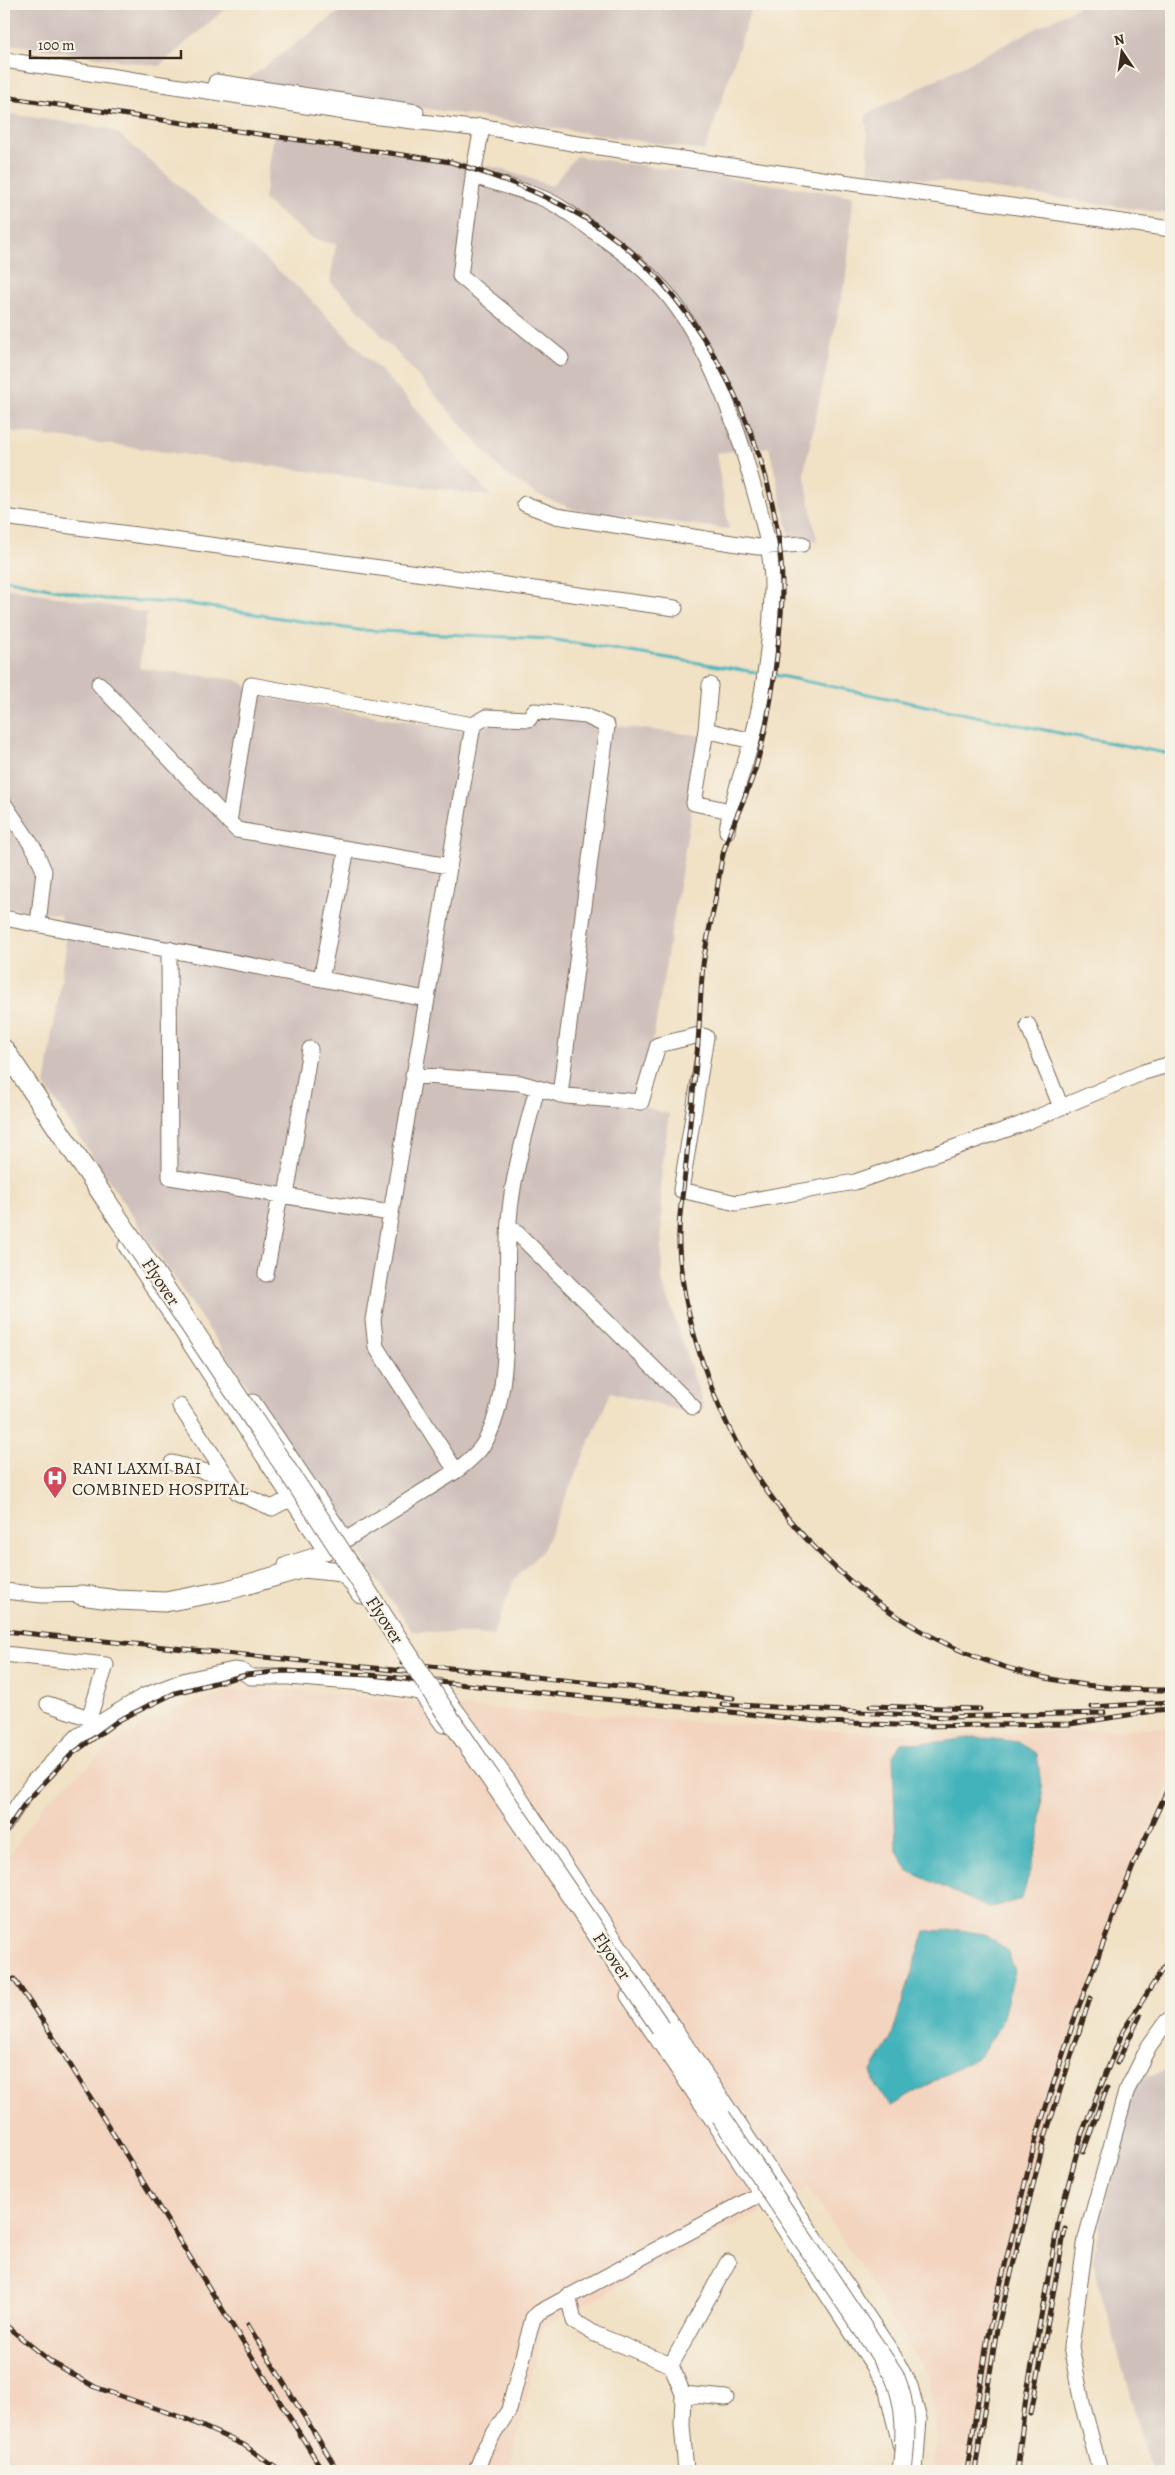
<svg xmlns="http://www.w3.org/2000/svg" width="1175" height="2475" font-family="Alegreya,serif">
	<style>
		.built { fill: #f3d4bf }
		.industrial { fill: #cfc0bb }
		.water { fill: #43b3bb; stroke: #3f6e6c }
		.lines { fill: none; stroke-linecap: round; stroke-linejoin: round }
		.stream { stroke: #43b3bb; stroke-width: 3 }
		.minor-casing { stroke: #7b6a58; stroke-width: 17 }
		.major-casing { stroke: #7b6a58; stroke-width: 21 }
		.minor { stroke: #fff; stroke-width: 15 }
		.major { stroke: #fff; stroke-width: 19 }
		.rail-casing { stroke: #3b2a1e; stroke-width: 5 }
		.rail { stroke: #f7f3e8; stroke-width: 3; stroke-dasharray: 9; stroke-linecap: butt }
		.major-bridge-casing { stroke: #7b6a58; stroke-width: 21; stroke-linecap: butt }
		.major-bridge { stroke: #fff; stroke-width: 19 }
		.labels { text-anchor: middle; stroke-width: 4.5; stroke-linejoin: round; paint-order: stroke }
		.street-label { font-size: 18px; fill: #3b2a1e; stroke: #f7f3e8 }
		.poi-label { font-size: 18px; fill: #3b2a1e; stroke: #f7f3e8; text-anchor: start }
	</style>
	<rect width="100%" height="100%" fill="#f7f3e8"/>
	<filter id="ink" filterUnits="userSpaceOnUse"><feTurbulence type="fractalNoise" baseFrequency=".02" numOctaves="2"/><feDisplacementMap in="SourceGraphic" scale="10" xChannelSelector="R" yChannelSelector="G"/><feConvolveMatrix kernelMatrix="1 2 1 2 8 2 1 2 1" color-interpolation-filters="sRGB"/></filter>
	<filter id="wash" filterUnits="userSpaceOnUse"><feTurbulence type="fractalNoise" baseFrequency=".0096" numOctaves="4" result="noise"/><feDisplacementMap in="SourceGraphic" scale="20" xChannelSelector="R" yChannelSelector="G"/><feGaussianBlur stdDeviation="1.12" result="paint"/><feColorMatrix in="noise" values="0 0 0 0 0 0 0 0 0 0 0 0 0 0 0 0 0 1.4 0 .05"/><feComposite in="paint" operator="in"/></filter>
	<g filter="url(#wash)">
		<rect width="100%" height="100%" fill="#f1e1c5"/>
		<path class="built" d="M279,1689L348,1695L414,1704L879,1733L997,1734L1171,1727V1783L1138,1853L1073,2029L1034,2160L1002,2299L981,2410L973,2471H932L936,2435L929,2378L869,2280L808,2187L543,2326L510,2471H4V1862L45,1803L116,1742L169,1712L226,1692Z"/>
		<path class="industrial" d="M4,4H231L159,66L4,43Z
			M350,4H753L705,151L245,81Z
			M1084,4H1171V214L869,171L866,115Z
			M4,113L106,128L120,135L301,290L402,393L491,496L4,430Z
			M274,133L498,168L552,186L576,156L853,196L847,272L804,472L817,541L790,538L769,447L716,453L729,529L576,510L536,494L505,474L352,302L330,282L336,244L313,239L264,200Z
			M4,587L147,613L139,668L237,680L263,697L464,731L489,711L704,736L653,1040L644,1107L669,1114L661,1178L662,1280L704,1408L693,1414L611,1392L543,1550L514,1580L493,1635L412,1631L45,1086L66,947L60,915L4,907Z
			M1171,2070V2471H1151L1092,2259L1134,2079Z"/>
		<path class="water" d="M976,1737L1018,1742L1037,1754L1042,1793L1040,1835L1022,1899L989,1908L908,1871L896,1849L893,1756L901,1743L940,1742Z
			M959,1930L985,1934L1007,1950L1015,1971L1001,2024L981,2055L891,2106L873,2083L872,2071L890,2041L925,1931Z"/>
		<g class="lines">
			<path class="stream" d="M4,579L104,599L190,604L358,630L550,639L761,673
				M770,674L1074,736L1171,754"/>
		</g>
	</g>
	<g filter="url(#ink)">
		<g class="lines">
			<defs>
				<path id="minor" d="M4,60L371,116L472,128L480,126L571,143L1171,229
					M216,82L416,112
					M482,127L474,170L460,276L561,358
					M473,176C496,183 520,189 542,198C562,206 581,222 599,235C619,249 640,265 657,283C700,326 735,417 750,475C760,511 772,547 772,585C772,631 764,698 751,743C743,772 731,800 727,831
					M525,504L556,516L758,547L802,544
					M4,517L675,608
					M99,684L237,830L449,866
					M710,685L706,730L694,803L730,811
					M706,730L752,741
					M4,804L35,850L44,871L38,924
					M229,822L251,685L473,725L486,717L529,719L534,711L586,716L607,726L560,1095
					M4,918L426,999
					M169,949L170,1177L390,1213
					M321,979L347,849
					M1028,1025L1061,1107
					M413,1075L520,1083L566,1096L641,1102L658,1045L699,1035L706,1037L681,1190L736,1203L855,1182L1019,1125L1144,1072L1171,1064
					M286,1196L310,1049
					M509,1225L693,1407
					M126,1246L326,1552
					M266,1274L280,1195
					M253,1402L346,1540
					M180,1406L238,1493L272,1508L291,1498
					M172,1463L211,1473L223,1472
					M456,1471L376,1347L373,1320L473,725
					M286,1565L326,1552L456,1471C466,1463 476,1456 483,1445C515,1398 504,1279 509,1221C512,1176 526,1132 537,1088
					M4,1591L42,1595L92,1594
					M4,1654L106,1665L89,1718L48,1704
					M443,1725L420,1692L423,1687L438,1686L508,1780L892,2353L910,2386L919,2419L915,2471
					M4,1826L33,1782L78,1736L144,1696L186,1680L234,1670L241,1671L251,1677H288L364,1683L420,1692
					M628,1996L714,2122L885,2383L901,2448
					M568,2296L574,2321L595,2334L671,2365L683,2394L682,2425L686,2471
					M671,2365L728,2262
					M683,2394L726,2398
					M476,2471L486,2446L509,2410L533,2318L540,2312L760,2194
					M1100,2471L1082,2403L1071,2347L1086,2238L1126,2092L1149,2046L1167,2021"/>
				<path id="major" d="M4,1049L106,1200
					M81,1595L117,1600L165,1602L228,1590L304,1568L342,1572L351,1580L361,1594
					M661,2028L721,2117"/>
			</defs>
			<use href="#minor" class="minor-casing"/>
			<use href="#major" class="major-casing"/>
			<use href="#minor" class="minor"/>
			<use href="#major" class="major"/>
			<defs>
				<path id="rail" d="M4,97L451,162C512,181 571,203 621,243C720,323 792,488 781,615C777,664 770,716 757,763C749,792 734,818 725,847C720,862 719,880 716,896C712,919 706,942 703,965C700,994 700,1024 697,1054C693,1094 689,1133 685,1173C683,1193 679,1213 679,1233C678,1266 685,1300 693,1331C719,1425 757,1492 827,1560C922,1652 1040,1692 1171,1690
					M4,1631L414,1672
					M402,1663L733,1698
					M722,1704L945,1717L1104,1713
					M870,1706L980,1709
					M1092,1707L1171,1702
					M1146,1711L1171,1709
					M4,1834L26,1802L72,1754L119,1720L175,1693L246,1675L284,1671L370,1675L827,1722L918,1726L1070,1724L1154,1711
					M14,1979L46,2026L323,2471
					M1117,2063L1140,2016
					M1083,2152L1107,2088
					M4,2324L51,2362L95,2387L186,2419L244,2445L280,2471
					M248,2325L338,2471
					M1031,2414L1065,2229
					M967,2471L988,2335L1036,2138L1077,2011L1135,1861L1171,1782
					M975,2471L996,2334L1045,2137L1090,1998
					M1017,2471L1026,2397L1059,2219L1082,2133L1123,2031L1171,1956"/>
			</defs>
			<use href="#rail" class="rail-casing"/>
			<use href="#rail" class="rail"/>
			<defs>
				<path id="major-bridge" d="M106,1200L318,1516L442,1707L661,2028
					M721,2117L894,2375C908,2408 906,2437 902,2471"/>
			</defs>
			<use href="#major-bridge" class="major-bridge-casing"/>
			<use href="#major-bridge" class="major-bridge"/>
		</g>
	</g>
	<defs>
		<symbol id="hospital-pin" viewBox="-11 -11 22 30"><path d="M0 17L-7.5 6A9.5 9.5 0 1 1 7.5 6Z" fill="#d1495b" stroke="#f7f3e8"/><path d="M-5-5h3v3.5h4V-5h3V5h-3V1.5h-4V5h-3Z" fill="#fff"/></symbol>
	</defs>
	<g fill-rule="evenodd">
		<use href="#hospital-pin" x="41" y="1464" width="28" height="38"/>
	</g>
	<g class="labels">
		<g class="street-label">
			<text transform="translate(161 1282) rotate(56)" y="6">Flyover</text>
			<text transform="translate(385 1620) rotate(57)" y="6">Flyover</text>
			<text transform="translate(612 1956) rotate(56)" y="6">Flyover</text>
		</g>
		<g class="poi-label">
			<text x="72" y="1474">RANI LAXMI BAI<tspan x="72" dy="21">COMBINED HOSPITAL</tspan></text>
		</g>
	</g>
	<rect width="1175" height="2475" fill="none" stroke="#f7f3e8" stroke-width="20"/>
	<g transform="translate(1122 52) rotate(347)" stroke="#f7f3e8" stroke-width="4" paint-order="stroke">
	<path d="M0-4L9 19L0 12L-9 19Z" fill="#3b2a1e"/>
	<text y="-8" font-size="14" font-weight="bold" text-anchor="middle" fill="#3b2a1e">N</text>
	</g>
	<path d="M30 50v8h151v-8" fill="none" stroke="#3b2a1e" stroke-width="2.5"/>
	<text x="38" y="50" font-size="15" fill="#3b2a1e" stroke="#f7f3e8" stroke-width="4" paint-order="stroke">100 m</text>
</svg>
